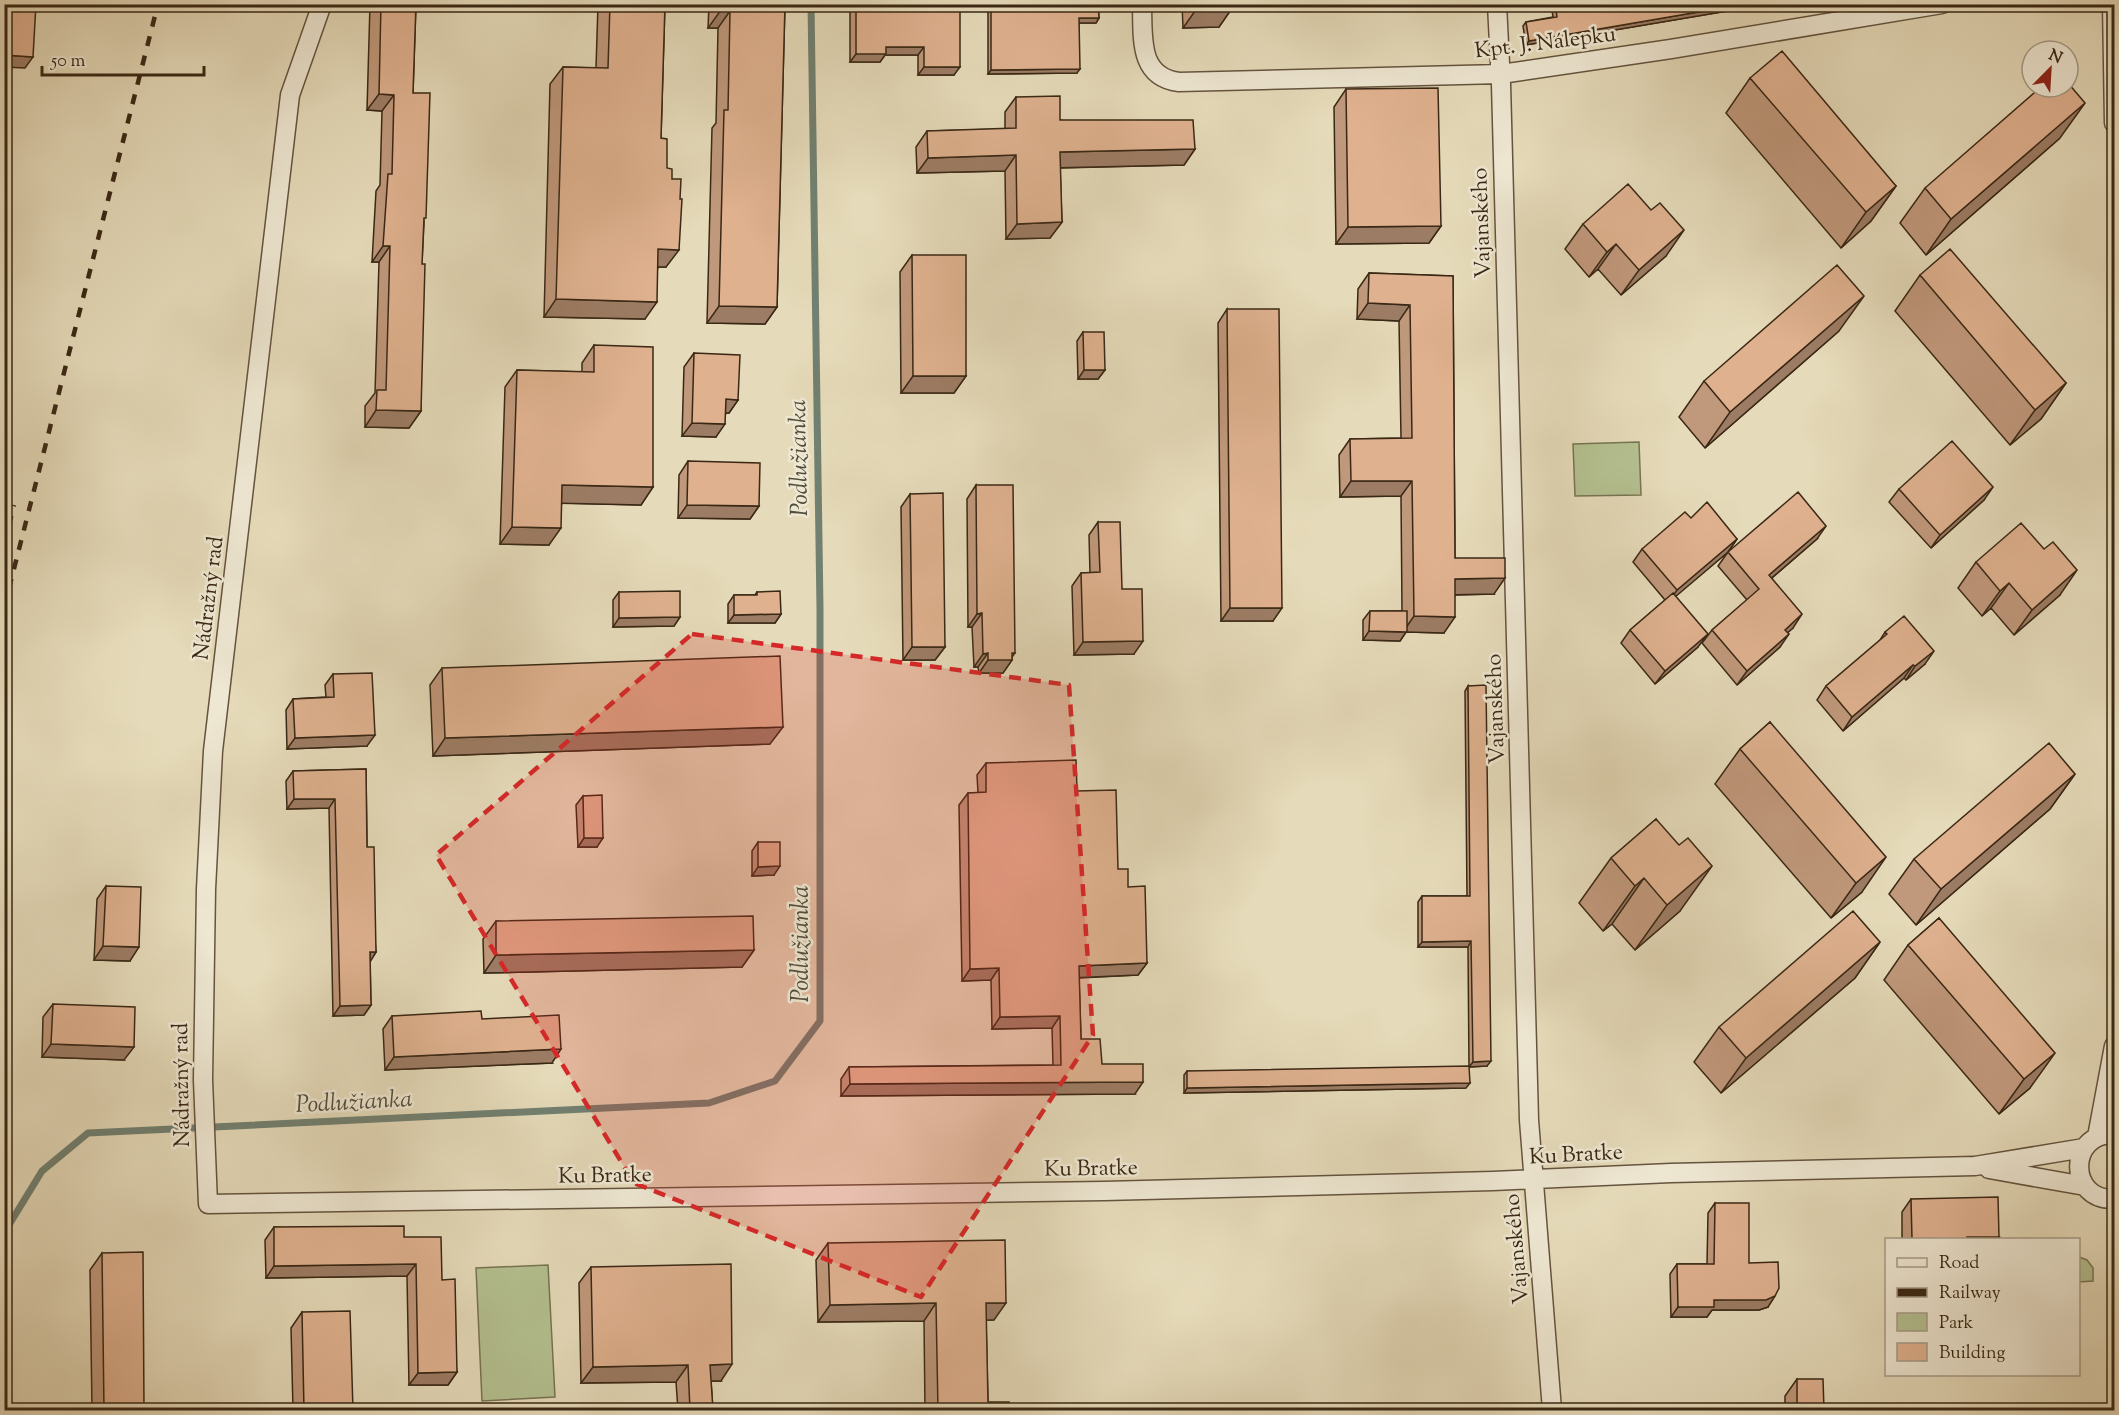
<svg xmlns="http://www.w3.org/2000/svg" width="2119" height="1415" font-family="'Sorts Mill Goudy',serif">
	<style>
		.green { fill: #b4c090; stroke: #777452; stroke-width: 1.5 }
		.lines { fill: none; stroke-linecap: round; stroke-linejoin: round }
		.stream { stroke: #718071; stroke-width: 7 }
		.minor-casing { stroke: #65543e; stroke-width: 21 }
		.minor { stroke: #eee7d2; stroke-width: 18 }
		.rail { stroke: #3a2815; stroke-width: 4.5; stroke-dasharray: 10 10; stroke-linecap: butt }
		.wall { fill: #c0987b; stroke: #3a2815; stroke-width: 1.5 }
		.shaded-wall { fill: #9c7c64; stroke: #3a2815; stroke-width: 1.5 }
		.building { fill: #dfb18f; stroke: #3a2815; stroke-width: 1.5 }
		.marked { fill: #d62828; fill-opacity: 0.2; stroke: #d62828; stroke-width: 4.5; stroke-dasharray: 12 8; stroke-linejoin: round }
		.labels { text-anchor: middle; stroke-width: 5; stroke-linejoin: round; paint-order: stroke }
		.street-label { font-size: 22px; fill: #3a2815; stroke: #eee7d2 }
		.water-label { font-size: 24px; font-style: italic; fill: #514d3b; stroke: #eee7d2 }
	</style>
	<rect width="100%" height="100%" fill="#e5dab9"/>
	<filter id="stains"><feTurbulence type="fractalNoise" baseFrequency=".00333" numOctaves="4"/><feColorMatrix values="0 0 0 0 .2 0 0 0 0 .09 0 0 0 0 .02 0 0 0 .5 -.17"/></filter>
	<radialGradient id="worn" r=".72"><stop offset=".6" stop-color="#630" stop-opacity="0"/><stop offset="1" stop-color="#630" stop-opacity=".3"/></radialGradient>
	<path class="green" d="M1639,442L1641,495L1575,496L1573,444Z
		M2079,1257L2087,1260L2093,1268V1281L2079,1282Z
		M548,1265L555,1397L482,1401L476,1268Z"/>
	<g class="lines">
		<path class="stream" d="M4,1233L42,1171L88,1133L709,1103L775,1081L820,1021V609L811,4"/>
		<defs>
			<path id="minor" d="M322,4L290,95L213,751L206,889L203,1080L208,1204L1104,1191L1493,1181L1671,1173L1975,1166L2084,1148
				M1142,4C1143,37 1138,77 1179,82L1501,74L1671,49L1942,4
				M1497,4L1501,84L1529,1120L1552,1410
				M2112,4L2114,123
				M2114,1134C2067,1133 2068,1201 2114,1199
				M2097,1137L2114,1046
				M1989,1169L2085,1186"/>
		</defs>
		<use href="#minor" class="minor-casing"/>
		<use href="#minor" class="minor"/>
		<path class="rail" d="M4,545L14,505
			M4,608L158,4"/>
	</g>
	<path class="wall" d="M370,4H416L413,93L424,222L422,264L421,411L409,428L365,427V406L375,393L379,262H372L376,191L380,185L382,111L367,110Z
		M598,4H665L661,138L666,267H658L645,319L544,317L550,84L563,67L596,68Z
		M709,4H785L777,307L765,324L707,323L712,128L716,123L718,28H708Z
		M850,4H960L954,75H918V55H885L880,62H850Z
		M988,4H1098L1099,18L1096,23H1079L1077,73L988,74Z
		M1182,4H1235L1219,27L1183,28Z
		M1551,4H1769L1526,45L1523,26L1526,22L1553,17Z
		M1750,78L1896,186L1871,221L1841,248L1726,113Z
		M1346,89L1441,226L1429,243L1336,244L1334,107Z
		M1016,97L1060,120L1195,149L1184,165L1060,168L1062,222L1050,238L1006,239L1005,171L917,173L916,147L927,131L1005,129V112Z
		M2060,138L1926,255L1900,223L1925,188Z
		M1583,224L1666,256L1621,295L1598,269L1589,277L1565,249Z
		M912,255L966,376L954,393H901L900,272Z
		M1369,273L1453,276L1455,558L1494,594L1455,595L1444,633L1406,632L1400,641L1363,640V620L1370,611H1402L1401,496L1340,497L1339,455L1350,439L1401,438L1399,321L1357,319L1358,289Z
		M1920,275L2066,383L2041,419L2010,445L1895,311Z
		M1227,309L1273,621H1221L1218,323Z
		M1839,331L1705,448L1679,417L1704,381Z
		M1083,332L1105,370L1098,379H1078L1077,341Z
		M594,345L653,487L641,505L562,503L549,545L500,544L505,387L517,370L582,372V363Z
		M694,353L738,400L729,413H726L716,437L682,436L684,367Z
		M688,461L759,506L750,519L678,518L679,475Z
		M976,485L1012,657V660L1003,673H979L978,667H974L972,627H968L967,499Z
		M1899,489L1984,500L1931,548L1889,502Z
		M910,494L945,647L935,660H903L901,507Z
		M1691,518L1737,539L1728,552L1675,596L1698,647L1655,684L1621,643L1630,630L1665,600L1633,562L1642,549Z
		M1098,522L1122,589L1134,654L1074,655L1072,586L1081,573H1090L1089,535Z
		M1817,539L1772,578L1793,628L1788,632L1780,647L1737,685L1702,643L1712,630L1747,600L1718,566L1728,552Z
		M1976,562L2060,595L2014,635L1991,608L1982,616L1958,588Z
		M619,592L680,617L674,626L613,627V600Z
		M757,592L781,614L775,623H728V604L734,595H755Z
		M1885,632L1925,664L1906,680L1904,678L1843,731L1817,700L1826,686L1880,640Z
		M442,668L770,744L433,756L430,685Z
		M333,674L367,746L287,749L286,710L293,699L326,697L325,685Z
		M1468,686L1487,1066L1469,1067L1468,947H1418V902L1422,896H1467L1465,691Z
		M1770,722L1862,892L1831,918L1715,784L1740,749Z
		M986,763L1077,791L1118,869L1128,887L1147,963L1138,975L1079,978L1081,1039L1102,1064L1135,1094L841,1096V1079L849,1067L1053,1065L1052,1028L992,1029L991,980L962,981L959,805L968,793H978L977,775Z
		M366,769L367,847L376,952L370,961L371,1005L364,1015L333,1016L329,808L287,809L286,781L293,771Z
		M2075,774L2050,809L1916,925L1889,894L1914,859Z
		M583,796L597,847H578L576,805Z
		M1656,819L1680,911L1635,950L1612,924L1603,931L1579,903L1611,858Z
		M758,842L774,875L752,876V851Z
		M106,886L130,961L94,960L97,899Z
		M1939,918L2030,1088L1999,1114L1884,980L1908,945Z
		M496,921L754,950L742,967L484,973L483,939Z
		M1880,942L1855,978L1721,1093L1694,1062L1719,1027Z
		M53,1004L124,1060L42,1057L43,1017Z
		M392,1016L482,1019L552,1063L385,1070L383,1029Z
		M1187,1071L1466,1088L1184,1093V1075Z
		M1911,1199L1999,1237L1997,1239H1902V1212Z
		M1715,1203L1749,1263L1768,1307L1759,1310H1712L1707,1317H1671L1670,1274L1677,1264H1707L1708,1213Z
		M274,1227L404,1237L442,1280L457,1372L448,1385H409L407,1276L266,1278L265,1240Z
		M828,1243L994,1320H986L988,1402L1009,1410H925L924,1321L818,1322L816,1260Z
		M102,1253L144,1410H92L90,1270Z
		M591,1267L721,1381H711L713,1410H678L676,1382L581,1383L579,1283Z
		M302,1312L353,1410H293L291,1328Z
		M1797,1379L1824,1410H1775L1776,1409H1785V1396Z"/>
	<path class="shaded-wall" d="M1200,4H1235L1219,27L1183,28Z
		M1745,4H1769L1526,45L1529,41Z
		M721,10L730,11L718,28H708Z
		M1079,18H1099L1096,23H1076Z
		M886,47H924L918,55H885L880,62H850L856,54Z
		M4,55L33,57L25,68L4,67Z
		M924,67H960L954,75H918Z
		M1080,69L1077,73L988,74L991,70Z
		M379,94L394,95L382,111L367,110Z
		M2085,103L2060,138L1926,255L1951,219Z
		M1195,149L1184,165L1049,168L1060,152Z
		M1016,155L1005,171L917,173L928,158Z
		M1896,186L1871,221L1841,248L1866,212Z
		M1062,222L1050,238L1006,239L1017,224Z
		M1441,226L1429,243L1336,244L1348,227Z
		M1684,230L1666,256L1621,295L1639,270Z
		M1616,244L1598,269L1589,277L1607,252Z
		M383,246H390L379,262H372Z
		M658,249L679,250L666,267H646Z
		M1864,296L1839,331L1705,448L1730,412Z
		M556,299L657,302L645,319L544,317Z
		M1368,303L1410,305L1399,321L1357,319Z
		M719,306L777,307L765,324L707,323Z
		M1084,370H1105L1098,379H1078Z
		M913,376H966L954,393H901Z
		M2066,383L2041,419L2010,445L2035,410Z
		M726,399L738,400L729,413H717Z
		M376,410L421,411L409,428L365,427Z
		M692,423L725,424L716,437L682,436Z
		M1351,481H1412L1401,496L1340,497Z
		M562,485L653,487L641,505L550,503Z
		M1993,487L1984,500L1931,548L1940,535Z
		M687,505L759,506L750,519L678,518Z
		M1826,526L1817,539L1760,588L1769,575Z
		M512,527L561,528L549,545L500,544Z
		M1737,539L1728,552L1668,603L1677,590Z
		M2077,570L2060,595L2014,635L2032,610Z
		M1505,578L1494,594L1444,595L1455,579Z
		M2009,583L1991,608L1982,616L2000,591Z
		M1230,608H1282L1273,621H1221Z
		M982,613L972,627H968L977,614Z
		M781,614L775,623H728L734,615Z
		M1802,614L1793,628L1776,643L1785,630Z
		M1414,616L1455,617L1444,633L1406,632L1400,641L1363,640L1369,631L1403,632Z
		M680,617L674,626L613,627L619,618Z
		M1708,634L1698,647L1655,684L1665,671Z
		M1789,634L1780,647L1737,685L1747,671Z
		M1143,641L1134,654L1074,655L1083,642Z
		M912,647H945L935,660H903Z
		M1934,651L1925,664L1906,680L1915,666Z
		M988,653L978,667H974L983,654Z
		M1012,653H1015L1010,660H1012L1003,673H979L988,660Z
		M1913,665L1904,678L1843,731L1852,717Z
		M783,727L770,744L433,756L445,738Z
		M375,735L367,746L287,749L295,738Z
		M2075,774L2050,809L1916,925L1941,889Z
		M294,799H335L329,808L287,809Z
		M584,838H603L597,847H578Z
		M1886,857L1862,892L1831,918L1856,883Z
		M780,866L774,875L752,876L758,867Z
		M1712,866L1680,911L1635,950L1667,905Z
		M1644,878L1612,924L1603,931L1635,886Z
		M1471,941L1468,947H1418L1422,942Z
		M1880,942L1855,978L1721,1093L1746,1058Z
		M103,946L139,947L130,961L94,960Z
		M754,950L742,967L484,973L496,955Z
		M370,952H376L370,962Z
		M1147,963L1138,975L1070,978L1079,966Z
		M999,968L991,980L962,981L970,969Z
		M371,1005L364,1015L333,1016L340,1006Z
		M1060,1016L1052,1028L992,1029L1000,1017Z
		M51,1044L134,1047L124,1060L42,1057Z
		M561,1049L552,1063L385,1070L394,1057Z
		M2055,1053L2030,1088L1999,1114L2024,1079Z
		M1491,1061L1487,1066L1469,1067L1473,1062Z
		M1143,1082L1135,1094L841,1096L850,1084Z
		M1470,1083L1466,1088L1184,1093L1187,1088Z
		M1967,1237H1999L1997,1239H1965Z
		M416,1264L407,1276L266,1278L274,1266Z
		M1775,1296L1768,1307L1759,1310H1712L1707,1317H1671L1678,1307L1714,1300Z
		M936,1303L924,1321L818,1322L830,1305Z
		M986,1303H1006L994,1320H974Z
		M732,1364L721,1381H699L710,1365Z
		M688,1365L676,1382L581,1383L593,1367Z
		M457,1372L448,1385H409L418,1373Z"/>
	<path class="building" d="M4,4H36L33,57L4,55Z
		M381,4H416L413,93H430L426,218H424L422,264H425L421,411L376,410L377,390H386L390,246H383L388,174H392L394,95L379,94Z
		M610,4H665L661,138L667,139V168L672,169V179H681L680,199H682L679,250L658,249L657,302L556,299L563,67L608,68Z
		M721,4H785L777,307L719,306L724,110H728L730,11L721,10Z
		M856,4H960V67H924V47H886V54H856Z
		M991,4H1098L1099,18H1079L1080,69L991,70Z
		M1555,4H1745L1529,41L1526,22L1557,17Z
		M1782,51L1896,186L1866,212L1750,78Z
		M2068,83L2085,103L1951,219L1925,188L2041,87H2068Z
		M1438,88L1441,226L1348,227L1346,89Z
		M1060,96V120H1193L1195,149L1060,152L1062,222L1017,224L1016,155L928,158L927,131L1016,128V97Z
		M1628,184L1651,210L1660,203L1684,230L1639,270L1616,244L1607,252L1583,224Z
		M1950,249L2066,383L2035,410L1920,275Z
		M912,255H966V376H913Z
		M1837,265L1864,296L1730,412L1704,381Z
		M1369,273L1453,276L1455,558H1505V578L1455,579V617L1414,616L1412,481H1351L1350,439L1412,438L1410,305L1368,303Z
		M1227,309H1279L1282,608H1230Z
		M1083,332H1104L1105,370H1084Z
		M594,345L653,347V487L562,485L561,528L512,527L517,370L594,372Z
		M694,353L740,355L738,400L726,399L725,424L692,423Z
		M1952,441L1993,487L1940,535L1899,489Z
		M688,461L760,463L759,506L687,505Z
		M976,485H1013L1015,653H1012V660H988V653L983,654L982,613L977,614Z
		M1798,492L1826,526L1769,575L1802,614L1785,630L1789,634L1747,671L1712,630L1759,589L1728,552Z
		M943,493L945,647H912L910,494Z
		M1707,502L1737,539L1677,590L1642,549L1685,512L1691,518Z
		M1098,522H1120L1122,589H1142L1143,641L1083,642L1081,573L1100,572Z
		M2021,523L2044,549L2053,542L2077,570L2032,610L2009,583L2000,591L1976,562Z
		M680,591V617L619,618V592Z
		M780,591L781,614L734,615V595H757V592Z
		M1673,593L1708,634L1665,671L1630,630Z
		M1370,611H1407V632L1369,631Z
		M1904,616L1934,651L1915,666L1913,665L1852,717L1826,686L1887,634L1885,632Z
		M780,656L783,727L445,738L442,668Z
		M372,673L375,735L295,738L293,699L334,697L333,674Z
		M1486,685L1491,1061L1473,1062L1471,941L1422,942V896H1470L1468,686Z
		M1770,722L1886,857L1856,883L1740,749Z
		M2049,743L2075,774L1941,889L1914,859Z
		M1076,760L1077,791L1116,790L1118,869H1128V887L1145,886L1147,963L1079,966L1081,1039H1100L1102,1064H1143V1082L850,1084L849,1067L1061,1065L1060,1016L1000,1017L999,968L970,969L968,793L986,792V763Z
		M366,769L367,847H374L376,952H370L371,1005L340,1006L335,799H294L293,771Z
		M602,795L603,838H584L583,796Z
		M1656,819L1679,845L1688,838L1712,866L1667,905L1644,878L1635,886L1611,858Z
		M758,842H780V866L758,867Z
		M106,886L141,887L139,947L103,946Z
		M1853,911L1880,942L1746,1058L1719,1027Z
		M753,916L754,950L496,955V921Z
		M1939,918L2055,1053L2024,1079L1908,945Z
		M53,1004L135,1007L134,1047L51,1044Z
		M481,1011L482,1019L559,1015L561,1049L394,1057L392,1016Z
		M1469,1066L1470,1083L1187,1088V1071Z
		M1998,1197L1999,1237H1967V1239H1912L1911,1199Z
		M1715,1203H1749V1263L1778,1262L1779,1288L1775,1296L1766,1300H1714V1307H1678L1677,1264H1714Z
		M404,1226V1237H441L442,1280L455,1279L457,1372L418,1373L416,1264L274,1266V1227Z
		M1005,1240L1006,1303H986L988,1402H1009V1410H938L936,1303L830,1305L828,1243Z
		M143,1252L144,1410H104L102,1253Z
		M731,1264L732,1364L710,1365L713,1410H690L688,1365L593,1367L591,1267Z
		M350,1311L353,1410H304L302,1312Z
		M1797,1379H1823L1824,1410H1776V1409H1797Z"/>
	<path class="marked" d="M692,634L1069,685L1093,1035L921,1297L634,1183L436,855Z"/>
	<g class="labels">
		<g class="street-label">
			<text transform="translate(1545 41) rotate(-7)" y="8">Kpt. J. Nálepku</text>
			<text transform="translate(1480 223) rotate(-92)" y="8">Vajanského</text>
			<text transform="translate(207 598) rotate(-83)" y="8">Nádražný rad</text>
			<text transform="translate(1494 709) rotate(-92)" y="8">Vajanského</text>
			<text transform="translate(180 1085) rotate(-91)" y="8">Nádražný rad</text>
			<text transform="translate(1576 1153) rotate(-3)" y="8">Ku Bratke</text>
			<text transform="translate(1091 1167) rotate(-1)" y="8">Ku Bratke</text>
			<text transform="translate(605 1174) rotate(-1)" y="8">Ku Bratke</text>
			<text transform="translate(1515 1249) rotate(-95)" y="8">Vajanského</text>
		</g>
		<g class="water-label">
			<text transform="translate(798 458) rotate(-91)" y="8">Podlužianka</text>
			<text transform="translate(800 944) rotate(-90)" y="8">Podlužianka</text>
			<text transform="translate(354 1101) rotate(-3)" y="8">Podlužianka</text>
		</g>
	</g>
	<rect width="2119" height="1415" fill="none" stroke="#e5dab9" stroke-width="24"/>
	<rect x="6" y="6" width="2107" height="1403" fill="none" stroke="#3a2815" stroke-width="3"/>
	<rect x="12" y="12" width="2095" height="1391" fill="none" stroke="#3a2815" stroke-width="1.5"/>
	<rect x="1885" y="1238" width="195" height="138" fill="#eee7d2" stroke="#a69b86" stroke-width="1.5"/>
	<rect x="1897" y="1258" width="30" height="9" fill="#eee7d2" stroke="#a69b86" stroke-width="1.5"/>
	<text x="1939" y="1268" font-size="18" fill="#3a2815">Road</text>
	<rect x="1897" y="1288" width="30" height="9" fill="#3a2815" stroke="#a69b86" stroke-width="1.5"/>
	<text x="1939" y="1298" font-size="18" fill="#3a2815">Railway</text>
	<rect x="1897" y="1313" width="30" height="18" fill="#b4c090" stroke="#a69b86" stroke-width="1.5"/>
	<text x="1939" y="1328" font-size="18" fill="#3a2815">Park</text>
	<rect x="1897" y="1343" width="30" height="18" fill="#dfb18f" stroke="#a69b86" stroke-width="1.5"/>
	<text x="1939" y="1358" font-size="18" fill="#3a2815">Building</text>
	<g transform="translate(2050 69) rotate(24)"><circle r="28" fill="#eee7d2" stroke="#a69b86" stroke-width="1.5"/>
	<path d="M0-4.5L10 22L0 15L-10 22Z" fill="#8f2418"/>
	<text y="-9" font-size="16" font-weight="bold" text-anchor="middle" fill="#3a2815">N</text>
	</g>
	<path d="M42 66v9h162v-9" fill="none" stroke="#3a2815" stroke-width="3"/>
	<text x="51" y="66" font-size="18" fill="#3a2815" stroke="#eee7d2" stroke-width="4.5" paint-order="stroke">50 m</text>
	<rect width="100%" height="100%" filter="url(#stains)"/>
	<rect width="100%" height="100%" fill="url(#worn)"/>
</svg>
